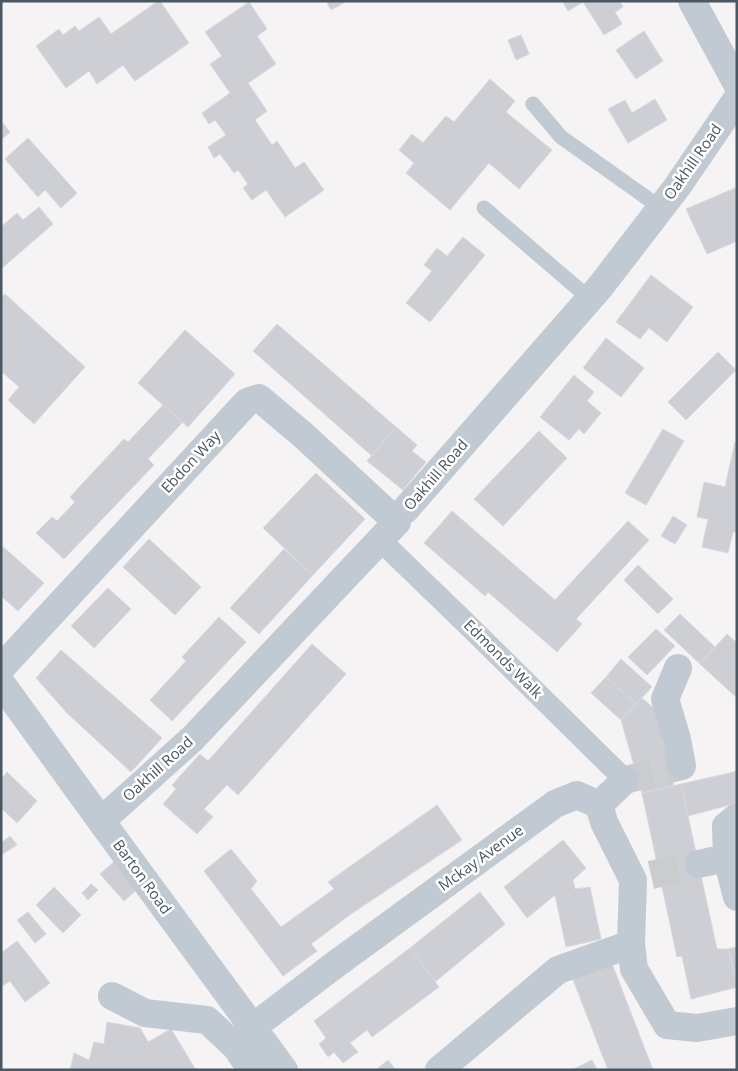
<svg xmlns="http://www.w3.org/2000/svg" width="738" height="1071" font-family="'Open Sans',sans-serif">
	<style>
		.building { fill: #cdcfd5; stroke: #d7d9de }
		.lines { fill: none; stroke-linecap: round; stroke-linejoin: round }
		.minor-tunnel { stroke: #caccce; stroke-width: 28; stroke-dasharray: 28 14; stroke-linecap: butt }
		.service { stroke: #c1cad2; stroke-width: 15 }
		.pedestrian { stroke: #c1cad2; stroke-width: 22 }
		.minor { stroke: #c1cad2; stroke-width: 28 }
		.labels { text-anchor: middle; stroke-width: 5; stroke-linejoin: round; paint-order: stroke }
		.street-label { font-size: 15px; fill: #4a5661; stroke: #fff }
	</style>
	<rect width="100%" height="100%" fill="#f5f3f3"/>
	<path class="building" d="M158,1H160L189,43L135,81L123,65L97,84L89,71L66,88L36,46L59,29L63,35L75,26L79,31L99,17L111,34Z
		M326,1H347L331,10Z
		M562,1H620L623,7L615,12L622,24L604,35L583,2L568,11Z
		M249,2L267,29L257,36L276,64L248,83L267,111L255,120L272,145L277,141L295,168L304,162L324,190L285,217L266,190L252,200L243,188L248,184L238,170L234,173L220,154L214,158L208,147L226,135L215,120L209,124L202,113L230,93L210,64L222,56L205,32Z
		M644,31L663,61L636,79L616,50Z
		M521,35L529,54L516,60L508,40Z
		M490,79L515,101L506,112L552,150L519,189L489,163L450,210L406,173L414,163L399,150L412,134L423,143L446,116L454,122Z
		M655,99L667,120L628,143L608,109L625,100L632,113Z
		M1,121L10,132L1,140Z
		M28,138L77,193L61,208L45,190L38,197L5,159Z
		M735,188L737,192V241L707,254L686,209Z
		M39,207L53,224L1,269V227L17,213L23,220Z
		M463,237L485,255L430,322L406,303L432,271L424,265L437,248L447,256Z
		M651,275L693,307L667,342L649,328L640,339L616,322Z
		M5,294L85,367L34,424L8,400L19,387L1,371V297Z
		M277,324L396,427L372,456L253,351Z
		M185,330L235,374L188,427L138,383Z
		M606,338L644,368L621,397L583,368Z
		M718,352L736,370L686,420L668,402Z
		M574,375L594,392L587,401L601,413L584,434L579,429L569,440L540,417Z
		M163,405L183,422L148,459L154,465L64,559L36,533L52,517L57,521L75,502L70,497L124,439L128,442Z
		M396,427L417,445L412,451L426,462L403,490L367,461Z
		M663,429L684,441L646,505L625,493Z
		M539,431L567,458L503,526L474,499Z
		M735,442L737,443V532H733L728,553L702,547L708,519L697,517L704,482L725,487Z
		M316,473L365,519L313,575L263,528Z
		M452,511L555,600L628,521L649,540L576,619L582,624L557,652L488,592L485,596L424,543Z
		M673,516L687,525L675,544L661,536Z
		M149,539L201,587L175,615L123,567Z
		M1,545L44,583L18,611L1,596Z
		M284,549L313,575L259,634L230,608Z
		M638,565L673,599L658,614L624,580Z
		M108,588L131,609L94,648L71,626Z
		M680,614L715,647L700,664L664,630Z
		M219,617L246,642L172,721L150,700L186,661L182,657Z
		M656,629L675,646L647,675L628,657Z
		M727,634L737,643V698L700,664Z
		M312,644L346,674L238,795L227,785L204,809L213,817L197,834L163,804L176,789L172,785L200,754L208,761Z
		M61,650L162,738L131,772L67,713L36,678Z
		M621,659L652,687L636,704L606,677Z
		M606,677L636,704L621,720L591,693Z
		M642,698L656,710L674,786L642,793L621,720Z
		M737,769V803L688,816L681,784L734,772Z
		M7,772L37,801L17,823L1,808V779Z
		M681,784L717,949H728L737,984V987L691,999L682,956L677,957L642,793Z
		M437,805L462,840L351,914L311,944L317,951L283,976L204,871L231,849L257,881L251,889L281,927L334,889L328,882Z
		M10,836L17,845L1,855V843Z
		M563,840L586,868L573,880L575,889L590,887L601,939L566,947L555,895L527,918L504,887Z
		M117,859L141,886L124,901L100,874Z
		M91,884L98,890L88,900L82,893Z
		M54,887L81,915L63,933L36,905Z
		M480,892L505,924L435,982L410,948Z
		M28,912L46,934L35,943L17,920Z
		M17,941L50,983L25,1002L10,981L1,987V953Z
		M737,947V984L728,949Z
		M410,948L439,987L372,1037L367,1030L350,1043L358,1052L343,1063L334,1052L328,1057L319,1044L326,1038L314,1021Z
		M611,961L653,1070H608L572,977Z
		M107,1022L140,1028L148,1042L171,1029L196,1070H70L74,1053L89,1060L94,1042L104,1044Z
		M388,1060L396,1070H376Z
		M592,1060L597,1070H572Z"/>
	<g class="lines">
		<path class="minor-tunnel" d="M625,780L682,766
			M651,875L698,864"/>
		<path class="service" d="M533,104L561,137L661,208
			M484,208L590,299"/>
		<path class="pedestrian" d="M380,540L474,631L625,780"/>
		<path class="minor" d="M692,1L737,84
			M405,510L600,287L677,187L737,99
			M1,668L247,402L259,398L303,435L397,522L193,738L101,821
			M678,668L665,699L677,739L682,766
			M1,683L101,821L284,1070
			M599,805L625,780
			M727,858L737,897
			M698,864L727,858L726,826L737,817
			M112,996L145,1013L207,1020L235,1046L252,1070
			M253,1027L336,964L555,804L577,795L599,805L604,822L633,880L631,944L634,969L667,1025L697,1028L737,1021
			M439,1070L558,970L631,944"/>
	</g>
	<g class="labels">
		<g class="street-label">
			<text transform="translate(693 162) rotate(-55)" y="5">Oakhill Road</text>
			<text transform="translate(191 462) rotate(-47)" y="5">Ebdon Way</text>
			<text transform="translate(436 475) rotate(-49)" y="5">Oakhill Road</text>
			<text transform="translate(503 659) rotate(45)" y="5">Edmonds Walk</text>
			<text transform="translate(158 769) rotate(-42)" y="5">Oakhill Road</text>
			<text transform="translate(481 858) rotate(-36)" y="5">Mckay Avenue</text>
			<text transform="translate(142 877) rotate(54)" y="5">Barton Road</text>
		</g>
	</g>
	<rect width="738" height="1071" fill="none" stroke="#4a5661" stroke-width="5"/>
</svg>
